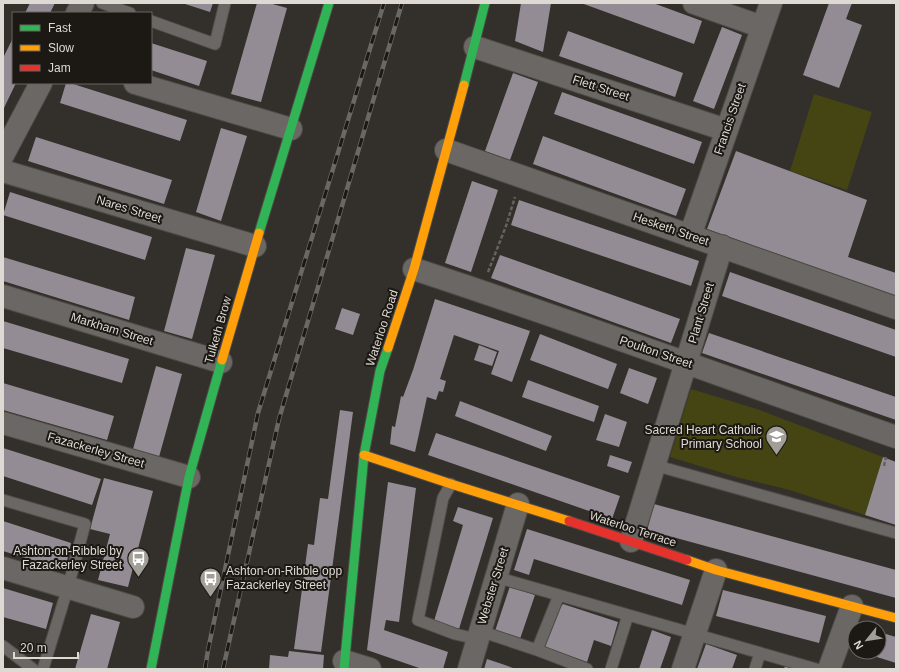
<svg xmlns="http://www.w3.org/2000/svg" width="899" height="672" font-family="Arial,sans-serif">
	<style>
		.green { fill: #454513 }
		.building { fill: #948c94 }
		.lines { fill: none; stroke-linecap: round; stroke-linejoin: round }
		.lane-casing { stroke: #4e4a46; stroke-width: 13 }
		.street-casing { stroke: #4e4a46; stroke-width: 24 }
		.fast-casing { stroke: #4e4a46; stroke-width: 11 }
		.slow-casing { stroke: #4e4a46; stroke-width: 11 }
		.jam-casing { stroke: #4e4a46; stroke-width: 11 }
		.path { stroke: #65625f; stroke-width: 2.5; stroke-dasharray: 4 2; stroke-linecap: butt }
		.lane { stroke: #6a6764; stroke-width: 11 }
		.street { stroke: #6a6764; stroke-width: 22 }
		.fast { stroke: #30b455; stroke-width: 9 }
		.slow { stroke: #ff9f0a; stroke-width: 9 }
		.jam { stroke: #e5322d; stroke-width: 9 }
		.rail-casing { stroke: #6a6865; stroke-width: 4.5 }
		.rail { stroke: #1c1814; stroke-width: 3; stroke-dasharray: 9; stroke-linecap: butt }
		.labels { text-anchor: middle; stroke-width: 4; stroke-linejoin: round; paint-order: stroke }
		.street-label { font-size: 12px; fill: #ded9d3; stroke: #1c1814 }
		.poi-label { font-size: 12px; fill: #ded9d3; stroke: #1c1814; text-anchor: end }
	</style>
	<rect width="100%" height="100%" fill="#332f2a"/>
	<path class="green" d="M814,94L872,112L847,190L790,171Z
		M691,389L757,409L883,457L865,515L790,490L736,477L670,457Z"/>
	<path class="building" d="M30,3H55L50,13H25Z
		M182,3H213L210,12Z
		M257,3H269L287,8L261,102L231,94Z
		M521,3H551L543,52L515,41Z
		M581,3H653L702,21L694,44Z
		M829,3H852L846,19L862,25L839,88L803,75Z
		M722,27L742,35L714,109L693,101Z
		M568,31L683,73L675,97L559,56Z
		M13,38V83H16L3,110V58Z
		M151,43L207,61L199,86L151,70Z
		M513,73L538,82L510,160L485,151Z
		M66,83H70L187,120L180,141L60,103Z
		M562,92L702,142L694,164L554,114Z
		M221,128L247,136L221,221L196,212Z
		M543,136L686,189L676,216L533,164Z
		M36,137L172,180L164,204L28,161Z
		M736,151L867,200L848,257L896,273V296L707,229Z
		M472,181L498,190L471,272L445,263Z
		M10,192L152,237L145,260L3,215Z
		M519,200L699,261L691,286L511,225Z
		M186,248L215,255L192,339L164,331Z
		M500,255L680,319L671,343L491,278Z
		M3,257L135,297L129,320L3,281Z
		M730,272L896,330V357L722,296Z
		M435,299L530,331L512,382L491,374L499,351L454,335L440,379L446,381L443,392L439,391L436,400L427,397L415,452L390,444L392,426L395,427L401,396L403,397L413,370Z
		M342,308L360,314L353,335L335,329Z
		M3,321L129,359L122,383L3,348Z
		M709,333L896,397V420L702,353Z
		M540,334L617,364L608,389L530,360Z
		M479,345L497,352L492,366L474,360Z
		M156,366L182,374L159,457L133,449Z
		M629,368L657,378L648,404L620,393Z
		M528,380L599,406L594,422L522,397Z
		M3,383L114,416L107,440L3,410Z
		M460,401L552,436L546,451L455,416Z
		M340,410L353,412L321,652L294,649L308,544L314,545L320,498L328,499Z
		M605,414L627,422L619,447L596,440Z
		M436,433L620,496L612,519L428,455Z
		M3,448L101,479L92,505L3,476Z
		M610,455L632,462L628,473L607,466Z
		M883,457L896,462V525L865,515Z
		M104,478L153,491L128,587L98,580L110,534L90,529Z
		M388,482L416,488L399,622L386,620L384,630L448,652L443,669H422L367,650Z
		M654,504L896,570V598L647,530Z
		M458,507L493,518L459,629L434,621L463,525L453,521Z
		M3,521L71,543L65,570L3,551Z
		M527,529L690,580L682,605L534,559L529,575L514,570Z
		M510,586L535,595L520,639L495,631Z
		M3,588L53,603L46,629L3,617Z
		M723,590L826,616L819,643L716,616Z
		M563,604L618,622L611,646L594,640L587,662L545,647L555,614Z
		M91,614L120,622L107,669H75Z
		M652,630L671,637L666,652L660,669H639Z
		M879,632L896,637V663L861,652H879Z
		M706,644L737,655L732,669H697Z
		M289,651L324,655L323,669H269L270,655L288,657Z
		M487,659L502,664L516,669H484Z
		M786,663L802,669H784Z"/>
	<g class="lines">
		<defs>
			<path id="lane" d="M102,3L130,13
				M151,21L215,44L225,3
				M654,465L896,533
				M451,484L443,498L418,620L455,634L477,639
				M3,500L85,524L68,587L43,669
				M496,577L816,669
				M480,631L537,650L587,669
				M3,646L33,669
				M537,650L559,595
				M611,669L628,615
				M755,669L760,653"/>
			<path id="street" d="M694,3L762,27
				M77,13L83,3
				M475,47L726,130
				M135,83L291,129
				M446,150L896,308
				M3,155L41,83
				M3,171L255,246
				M690,236L771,3
				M414,269C576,322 735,381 896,437
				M3,296L221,362
				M3,423L189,477
				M631,541L722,246
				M3,568L133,607
				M344,661L370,669
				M469,669L518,504
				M683,669L716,570
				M829,669L852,606"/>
			<path id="fast" d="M464,85L485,3
				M259,233L329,3
				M151,669L189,477L222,360
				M344,669L364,455L380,371L388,348"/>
			<path id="slow" d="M388,348L414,269L464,85
				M222,360L259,233
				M364,455L451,484L569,521
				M687,560L716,570L896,618"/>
			<path id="jam" d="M569,521L687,560"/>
		</defs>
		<use href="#lane" class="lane-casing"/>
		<use href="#street" class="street-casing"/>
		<use href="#fast" class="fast-casing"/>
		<use href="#slow" class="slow-casing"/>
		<use href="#jam" class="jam-casing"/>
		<path class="path" d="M488,272L506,226L515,197
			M884,466L886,457"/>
		<use href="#lane" class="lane"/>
		<use href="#street" class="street"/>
		<use href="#fast" class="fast"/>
		<use href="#slow" class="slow"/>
		<use href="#jam" class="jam"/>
		<defs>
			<path id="rail" d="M205,669L208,650L258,413L384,3
				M223,669L279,419L402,3"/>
		</defs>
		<use href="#rail" class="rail-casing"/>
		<use href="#rail" class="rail"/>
	</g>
	<defs>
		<symbol id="school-pin" viewBox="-11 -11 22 30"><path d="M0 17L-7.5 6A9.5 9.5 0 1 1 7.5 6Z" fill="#a29e98" stroke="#1c1814"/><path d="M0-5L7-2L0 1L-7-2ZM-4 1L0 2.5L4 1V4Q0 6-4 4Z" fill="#fff"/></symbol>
		<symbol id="bus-pin" viewBox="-11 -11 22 30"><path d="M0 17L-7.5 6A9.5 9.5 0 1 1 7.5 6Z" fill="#a29e98" stroke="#1c1814"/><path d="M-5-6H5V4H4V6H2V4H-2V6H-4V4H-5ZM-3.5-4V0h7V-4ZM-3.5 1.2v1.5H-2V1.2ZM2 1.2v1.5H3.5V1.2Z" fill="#fff"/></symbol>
	</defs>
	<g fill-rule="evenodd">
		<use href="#school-pin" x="764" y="424" width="25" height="34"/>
		<use href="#bus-pin" x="126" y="546" width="25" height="34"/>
		<use href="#bus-pin" x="198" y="566" width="25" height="34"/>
	</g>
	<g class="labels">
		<g class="street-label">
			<text transform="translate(601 88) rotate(18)" y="4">Flett Street</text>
			<text transform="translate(730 119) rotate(-71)" y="4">Francis Street</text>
			<text transform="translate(129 209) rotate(17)" y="4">Nares Street</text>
			<text transform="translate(671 229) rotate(19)" y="4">Hesketh Street</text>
			<text transform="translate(701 313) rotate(-73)" y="4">Plant Street</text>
			<text transform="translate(382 328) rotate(-72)" y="4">Waterloo Road</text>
			<text transform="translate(112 329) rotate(17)" y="4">Markham Street</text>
			<text transform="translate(218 330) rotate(-74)" y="4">Tulketh Brow</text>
			<text transform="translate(656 352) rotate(19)" y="4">Poulton Street</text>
			<text transform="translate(96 450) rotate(16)" y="4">Fazackerley Street</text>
			<text transform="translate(633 529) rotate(18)" y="4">Waterloo Terrace</text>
			<text transform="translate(493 586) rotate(-73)" y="4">Webster Street</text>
		</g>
		<g class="poi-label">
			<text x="762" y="434">Sacred Heart Catholic<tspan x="762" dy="14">Primary School</tspan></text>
			<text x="122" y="555">Ashton-on-Ribble by<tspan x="122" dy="14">Fazackerley Street</tspan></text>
			<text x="226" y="575" text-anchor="start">Ashton-on-Ribble opp<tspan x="226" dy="14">Fazackerley Street</tspan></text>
		</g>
	</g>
	<rect width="899" height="672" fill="none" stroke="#ded9d3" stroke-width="8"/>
	<rect x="12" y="12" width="140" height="72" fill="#1c1814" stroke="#6a6560"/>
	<rect x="20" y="25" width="20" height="6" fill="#30b455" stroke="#6a6560"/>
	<text x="48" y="32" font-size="12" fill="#ded9d3">Fast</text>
	<rect x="20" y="45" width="20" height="6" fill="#ff9f0a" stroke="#6a6560"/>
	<text x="48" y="52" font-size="12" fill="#ded9d3">Slow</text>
	<rect x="20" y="65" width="20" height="6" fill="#e5322d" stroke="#6a6560"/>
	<text x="48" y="72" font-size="12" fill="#ded9d3">Jam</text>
	<g transform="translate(867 640) rotate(240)"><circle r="19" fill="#1c1814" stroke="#6a6560"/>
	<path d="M0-3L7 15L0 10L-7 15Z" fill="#a29e98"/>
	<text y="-6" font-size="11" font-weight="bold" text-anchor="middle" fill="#ded9d3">N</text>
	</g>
	<path d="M14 652v6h64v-6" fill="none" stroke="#ded9d3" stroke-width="2"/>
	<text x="20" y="652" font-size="12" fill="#ded9d3" stroke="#1c1814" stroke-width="3" paint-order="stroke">20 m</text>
</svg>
